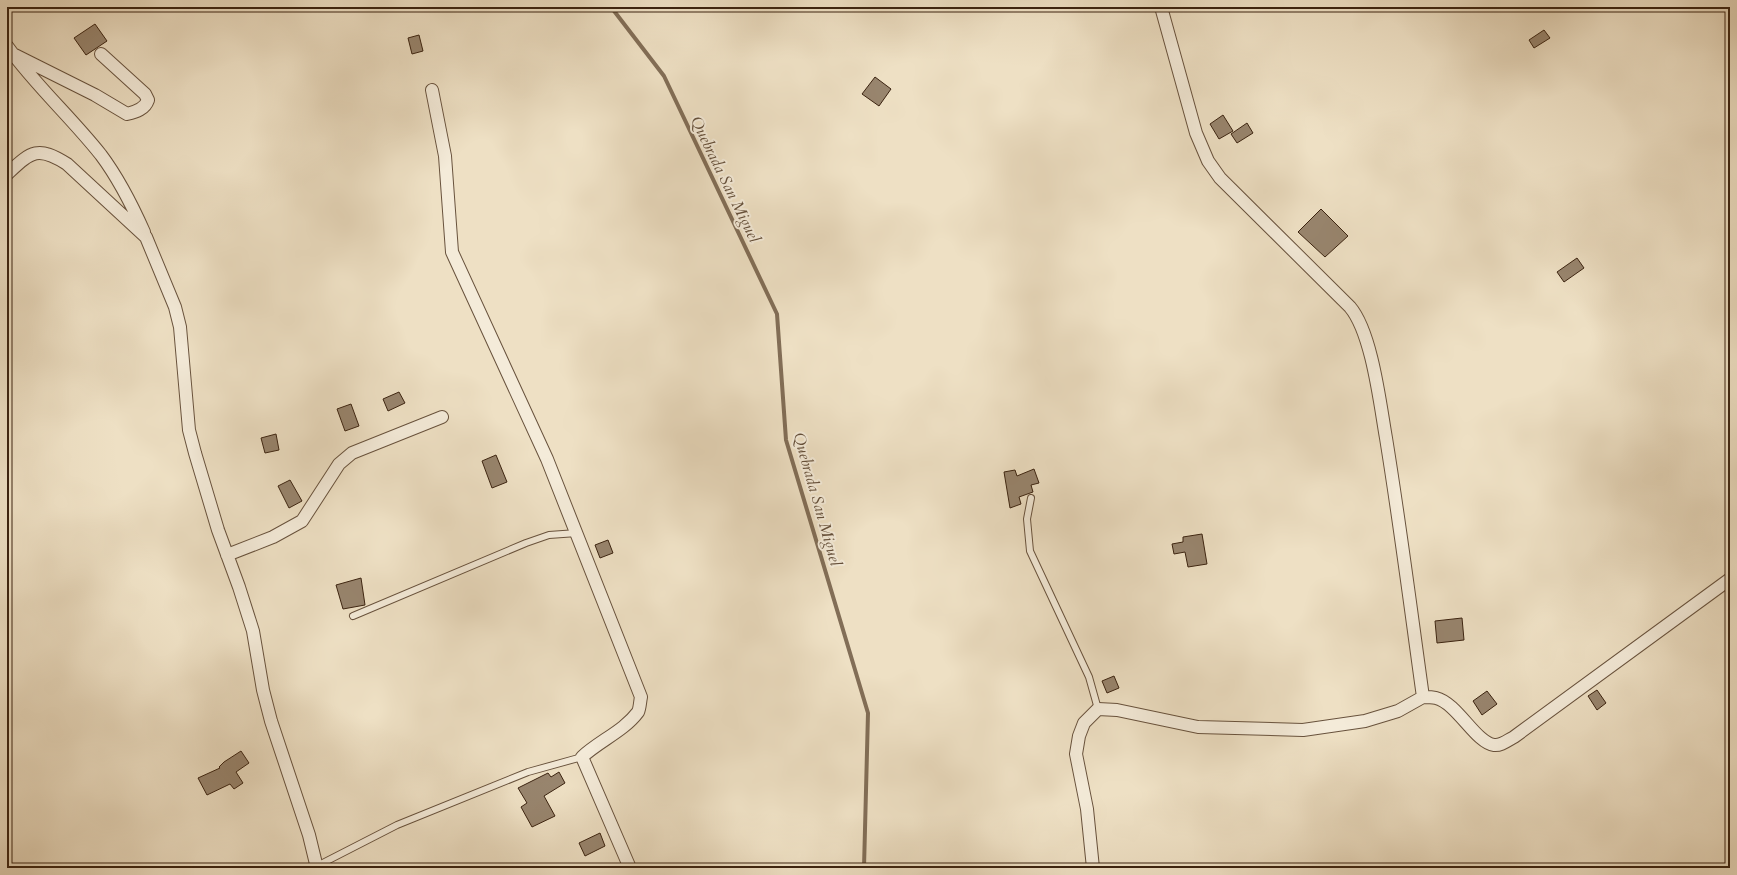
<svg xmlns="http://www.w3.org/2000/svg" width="1737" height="875" font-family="Cardo,serif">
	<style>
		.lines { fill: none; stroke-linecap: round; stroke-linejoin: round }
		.stream { stroke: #826e57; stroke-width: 4 }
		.building { fill: #98856e; stroke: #3b2310 }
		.lane-casing { stroke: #68523d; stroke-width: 8 }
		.street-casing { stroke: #68523d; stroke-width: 14 }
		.lane { stroke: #f4ebd9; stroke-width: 6 }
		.street { stroke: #f4ebd9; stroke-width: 12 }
		.labels { text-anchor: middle; stroke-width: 4; stroke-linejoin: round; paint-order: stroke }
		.water-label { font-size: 16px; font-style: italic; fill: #644f3a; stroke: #f4ebd9 }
	</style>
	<rect width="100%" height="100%" fill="#eee0c4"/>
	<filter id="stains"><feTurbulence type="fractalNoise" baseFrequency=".005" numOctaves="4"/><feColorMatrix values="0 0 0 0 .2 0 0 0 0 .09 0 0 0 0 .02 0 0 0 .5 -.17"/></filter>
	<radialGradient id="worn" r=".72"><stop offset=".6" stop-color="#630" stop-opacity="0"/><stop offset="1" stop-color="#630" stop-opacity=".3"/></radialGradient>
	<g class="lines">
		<path class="stream" d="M611,7L664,76L777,314L786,440L868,713L864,868"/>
	</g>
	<path class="building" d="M95,24L107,41L86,55L74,38Z
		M1544,30L1550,38L1534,48L1529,40Z
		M419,35L423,51L412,54L408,38Z
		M875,77L891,89L879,106L862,94Z
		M1223,115L1233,131L1219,139L1210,124Z
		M1247,123L1253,133L1237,143L1231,134Z
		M1321,209L1348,236L1325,257L1298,232Z
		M1577,258L1584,268L1564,282L1557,272Z
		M399,392L405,403L388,411L383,399Z
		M351,404L359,426L345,431L337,409Z
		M276,434L279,450L265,453L261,438Z
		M496,455L507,482L492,488L482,461Z
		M1034,469L1039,483L1031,485L1033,492L1019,497L1021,504L1010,508L1004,472L1015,470L1017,476Z
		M290,480L302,501L289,508L278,486Z
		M1202,534L1207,564L1188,567L1185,552L1174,554L1172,544L1183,542V537Z
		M608,540L613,553L600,558L595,545Z
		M361,578L365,605L343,609L336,585Z
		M1462,618L1464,640L1437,643L1435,621Z
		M1114,676L1119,688L1107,693L1102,681Z
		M1597,690L1606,703L1597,710L1588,696Z
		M1487,691L1497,704L1482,715L1473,701Z
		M241,751L249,763L236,772L243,783L234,789L230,784L207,795L198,778L220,768L219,767L224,762Z
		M559,772L565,783L544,796L555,816L532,827L521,807L527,803L518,788L548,773L551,777Z
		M600,833L605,846L585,856L579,843Z"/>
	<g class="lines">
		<defs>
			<path id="lane" d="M1031,498L1027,519L1030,551L1089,677L1098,709
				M353,616L526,543L549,535L577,533
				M317,866L397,825L528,772L582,757"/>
			<path id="street" d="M7,46C35,85 71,117 101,155C119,179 132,205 144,232
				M15,55L95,95L127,114C136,112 145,109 148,100L145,94L101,54
				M432,90L445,156L452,252L547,459L641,697C640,701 640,708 638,712C624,731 599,741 582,757L630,868
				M7,174C31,152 37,145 67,164L146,237L175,307L180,327L189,430L195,453L218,530L239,587L253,631L263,690L271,721L309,835L317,868
				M227,555L273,537L302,521L339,464L352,453L442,417
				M1423,697C1427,697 1432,697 1436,698C1457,703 1476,743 1494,745C1501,746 1508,740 1514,737L1730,579
				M1093,868L1087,809L1076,754L1079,736L1084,723L1098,709L1117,710L1198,727L1303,730L1365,721L1398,711L1423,697C1411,611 1400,524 1386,438C1380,404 1372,333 1350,307L1220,178L1208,161L1196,133L1161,7"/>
		</defs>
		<use href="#lane" class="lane-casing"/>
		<use href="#street" class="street-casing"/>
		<use href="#lane" class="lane"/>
		<use href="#street" class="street"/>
	</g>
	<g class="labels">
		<g class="water-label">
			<text transform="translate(726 179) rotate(64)" y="6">Quebrada San Miguel</text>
			<text transform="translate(818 499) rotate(74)" y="6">Quebrada San Miguel</text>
		</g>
	</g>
	<rect width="1737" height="875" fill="none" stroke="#eee0c4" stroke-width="24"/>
	<rect x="8" y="8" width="1721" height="859" fill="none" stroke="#3b2310" stroke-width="2"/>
	<rect x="12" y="12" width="1713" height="851" fill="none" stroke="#3b2310"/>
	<rect width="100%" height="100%" filter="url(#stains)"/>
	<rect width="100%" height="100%" fill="url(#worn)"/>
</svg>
